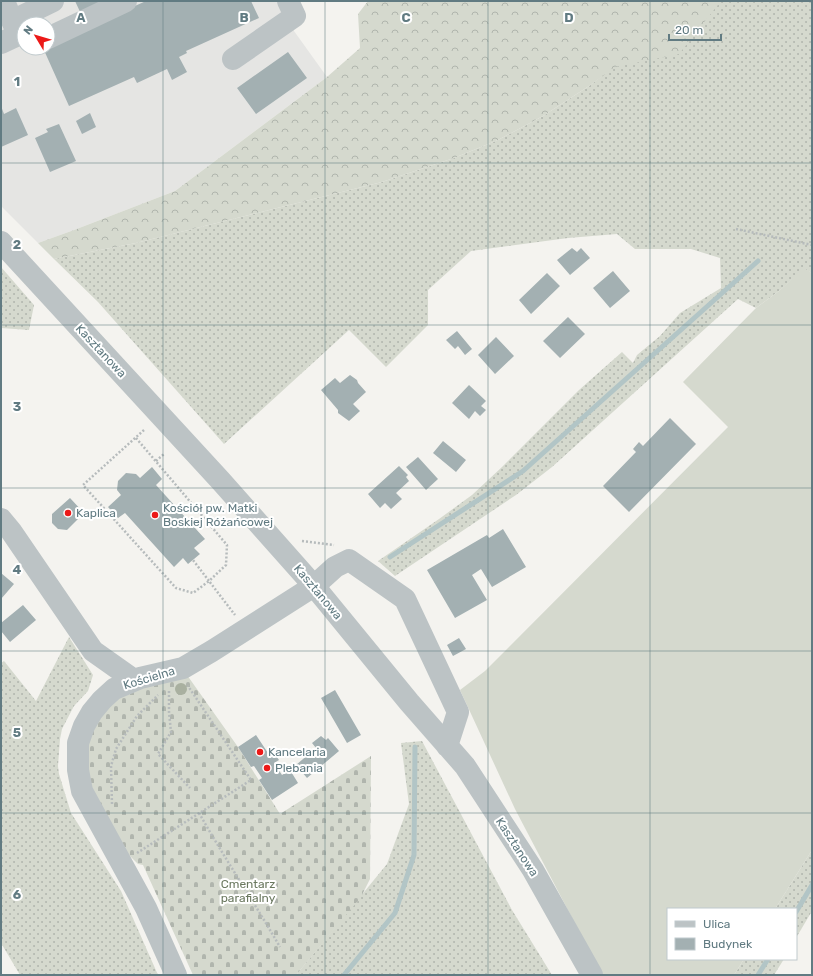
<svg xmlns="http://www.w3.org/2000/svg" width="813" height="976" font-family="Rubik,sans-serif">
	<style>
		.built { fill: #e5e5e3; fill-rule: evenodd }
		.grass { fill: url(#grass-dots) }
		.forest { fill: url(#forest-crowns) }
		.cemetery { fill: url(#cemetery-stones) }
		.pitch { fill: #d5d9ce }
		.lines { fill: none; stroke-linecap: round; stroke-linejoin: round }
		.stream { stroke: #b2c5c6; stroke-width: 5 }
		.building { fill: #a3b0b2 }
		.path { stroke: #b6bbbc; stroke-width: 2.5; stroke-dasharray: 2 2; stroke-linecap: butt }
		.minor { stroke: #bcc3c5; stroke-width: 22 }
		.tree { fill: #a9b0a0 }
		.grid { fill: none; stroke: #617b82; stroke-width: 1; stroke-opacity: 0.55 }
		.poi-dot { fill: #ec1918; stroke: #fff; stroke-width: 1.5 }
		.labels { text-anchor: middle; stroke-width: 4; stroke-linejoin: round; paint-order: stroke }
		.street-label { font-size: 12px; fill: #617b82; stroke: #fff }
		.poi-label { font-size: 12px; fill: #617b82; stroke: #fff; text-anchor: start }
		.park-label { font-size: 12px; fill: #6b7960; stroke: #fff }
		.grid-label { font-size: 13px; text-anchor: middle; font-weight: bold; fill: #617b82; stroke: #fff; stroke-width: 4; stroke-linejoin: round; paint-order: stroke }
	</style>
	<defs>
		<pattern id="grass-dots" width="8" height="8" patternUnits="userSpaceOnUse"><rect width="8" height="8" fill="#d5d9ce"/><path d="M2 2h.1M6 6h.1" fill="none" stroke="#b0b5ad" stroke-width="1.8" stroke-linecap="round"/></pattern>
		<pattern id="forest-crowns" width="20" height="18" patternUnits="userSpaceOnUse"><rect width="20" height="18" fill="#d5d9ce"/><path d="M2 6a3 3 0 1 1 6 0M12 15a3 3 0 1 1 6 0" fill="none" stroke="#b0b5ad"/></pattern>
		<pattern id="cemetery-stones" width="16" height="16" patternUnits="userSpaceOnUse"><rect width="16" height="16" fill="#d5d9ce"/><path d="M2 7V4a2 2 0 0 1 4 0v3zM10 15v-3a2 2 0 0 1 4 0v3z" fill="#b0b5ad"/></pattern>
	</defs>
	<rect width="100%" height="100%" fill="#f4f3ef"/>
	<path class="built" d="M1,1H294V31L327,77L175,191L74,230L38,243L1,206ZM24,24H48V48H24Z"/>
	<path class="grass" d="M708,1H812V273L804,269L779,291L756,308L738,299L552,467L516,495L395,576L378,561L439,519L472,495L502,467L579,390L622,352L633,363L637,355L660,336L680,313L721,288L720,258L691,249H635L617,234L568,238L471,251L428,290V325L386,367L349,330L224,444L98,302L54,259L136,243L382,182L454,158L498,140L543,116L589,86L629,55Z
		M1,267L34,305L29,330L1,328Z
		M69,637L93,675L88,691L74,706L62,729L60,739L58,766L59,774L71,813L121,891L158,975H20L1,943V663L4,661L36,701Z
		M422,741L512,910L552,975H296L387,864L409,804L401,743Z
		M812,850V911L796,938V909H775Z
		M744,959H784L774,975H734Z"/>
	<path class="forest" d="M368,1H721L679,54L615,67L589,86L543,116L498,140L454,158L382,182L136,243L54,259L38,243L74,230L175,191L327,77L360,48L358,14Z"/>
	<path class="cemetery" d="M187,675L238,747L280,814L371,756L370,879L361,897L296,975H193L143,865L138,864L128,854L93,799L84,767L86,740L101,709L129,688Z"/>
	<path class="pitch" d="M804,268L812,273V850L775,909H668V959H744L734,975H602L515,809L460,690L485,671L728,427L683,382L756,308L779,291Z"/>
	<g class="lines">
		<path class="stream" d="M390,557L523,471L758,261
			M796,912L812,885
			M344,975L395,913L414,855L415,747
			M758,975L768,959"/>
	</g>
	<path class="building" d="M75,1H113L82,16Z
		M146,1H163L164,2L167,1H251L259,18L186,51L187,53L179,57L187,72L172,80L167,69L137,83L134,77L69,106L43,48H48V45Z
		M288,52L307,78L256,114L237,88Z
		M1,106L4,114L16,108L28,135L1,147Z
		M90,113L96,127L82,134L76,121Z
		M59,124L76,161L50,172L35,138L48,132L46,129Z
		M572,248L577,252L581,248L590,258L570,275L557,260Z
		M613,271L630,291L610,308L593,288Z
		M547,273L560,286L531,314L519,300Z
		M568,317L585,334L560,358L543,341Z
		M457,331L472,349L465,355L458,346L455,349L446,340Z
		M496,337L514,356L495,374L478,355Z
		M350,375L357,380L358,383L366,392L353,404L360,411L349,421L338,413V410L321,390L335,378L340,383Z
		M469,385L486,401L481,406L486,410L480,416L475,411L469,419L452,403Z
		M670,418L696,444L629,512L603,486L636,452L633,449L639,442L643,446Z
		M443,441L466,460L456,472L433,453Z
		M418,457L438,479L426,490L406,467Z
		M399,466L408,475L406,477L409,481L396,493L402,499L391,509L385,503L380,508L368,494Z
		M152,467L162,479L156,485L205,539L194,548L200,554L188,564L183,558L174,567L125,513L118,518L108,507L121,495L117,490L118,481L126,473L136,474L140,478Z
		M70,498L84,513L67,530L58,529L52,523V514Z
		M503,529L526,567L492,587L481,569L472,575L487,600L455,618L427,570L487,535L489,538Z
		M1,573L14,584L1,599Z
		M23,605L36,620L10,642L1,631V623Z
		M459,638L466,649L453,656L447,645Z
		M335,690L361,735L347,743L321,698Z
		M256,735L270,756L274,753L279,760L274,763L282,775L290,770L298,783L272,800L259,780L262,778L254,766L251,767L238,747Z
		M321,736L326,740L328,738L339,751L307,778L296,765L316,748L312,743Z"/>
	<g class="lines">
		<path class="path" d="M736,229L812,245
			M144,430L83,485L176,588L193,593L209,581L235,615
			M136,438L227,545L226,565L209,581L193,560
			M156,461L164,454
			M302,541L334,545
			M169,691V712L171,732L158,754L190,788
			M112,804L111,766L116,749L137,716L158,695
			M199,813C225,859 254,902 280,947
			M137,853L251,780L188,686"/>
		<path class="minor" d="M12,21L53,1
			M48,38L126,1
			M1,43L18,35L4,1
			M233,59L295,16L288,1
			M1,242L220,480L314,586L409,702L465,766L533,870L592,975
			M1,519L11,531L93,651L134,680
			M176,975L146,908L82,791L78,770V743L84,726L92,712L102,700L114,689L140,678L183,668L212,651L314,586L335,567L349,560L405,599L458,712L447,746"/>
	</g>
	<circle class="tree" cx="181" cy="689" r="6"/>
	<path class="grid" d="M163,1V975M325,1V975M488,1V975M650,1V975M1,163H812M1,325H812M1,488H812M1,651H812M1,813H812"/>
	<g class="poi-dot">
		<circle cx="68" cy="513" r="4"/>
		<circle cx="155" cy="515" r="4"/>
		<circle cx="260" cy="752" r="4"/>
		<circle cx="267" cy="768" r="4"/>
	</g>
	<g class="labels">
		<g class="street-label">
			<text transform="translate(101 351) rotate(47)" y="4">Kasztanowa</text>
			<text transform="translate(318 592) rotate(50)" y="4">Kasztanowa</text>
			<text transform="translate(149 678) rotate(-17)" y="4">Kościelna</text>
			<text transform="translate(517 847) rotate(57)" y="4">Kasztanowa</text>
		</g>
		<g class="poi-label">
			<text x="163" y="512">Kościół pw. Matki<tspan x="163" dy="14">Boskiej Różańcowej</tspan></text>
			<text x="76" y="517">Kaplica</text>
			<text x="268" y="756">Kancelaria</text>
			<text x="275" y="772">Plebania</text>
		</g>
		<g class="park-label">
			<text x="248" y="888">Cmentarz<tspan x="248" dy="14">parafialny</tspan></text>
		</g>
	</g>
	<g class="grid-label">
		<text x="81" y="22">A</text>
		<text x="244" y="22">B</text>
		<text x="406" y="22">C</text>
		<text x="569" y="22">D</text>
		<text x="17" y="86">1</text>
		<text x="17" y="249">2</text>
		<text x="17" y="411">3</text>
		<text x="17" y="574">4</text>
		<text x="17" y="737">5</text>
		<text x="17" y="899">6</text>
	</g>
	<rect width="813" height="976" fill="none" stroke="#617b82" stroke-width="4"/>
	<rect x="667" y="908" width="130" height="52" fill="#ffffff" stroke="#c0cacd"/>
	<rect x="675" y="921" width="20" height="6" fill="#bcc3c5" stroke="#c0cacd"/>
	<text x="703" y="928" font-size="12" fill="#617b82">Ulica</text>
	<rect x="675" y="938" width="20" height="12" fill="#a3b0b2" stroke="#c0cacd"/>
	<text x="703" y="948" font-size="12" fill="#617b82">Budynek</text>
	<g transform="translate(36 36) rotate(308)"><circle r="19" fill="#ffffff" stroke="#c0cacd"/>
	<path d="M0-3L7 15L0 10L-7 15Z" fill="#ec1918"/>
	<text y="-6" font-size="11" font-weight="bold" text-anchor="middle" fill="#617b82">N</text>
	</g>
	<path d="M669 34v6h52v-6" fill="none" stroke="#617b82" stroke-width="2"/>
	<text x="675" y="34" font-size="12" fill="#617b82" stroke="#ffffff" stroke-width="3" paint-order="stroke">20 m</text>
</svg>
